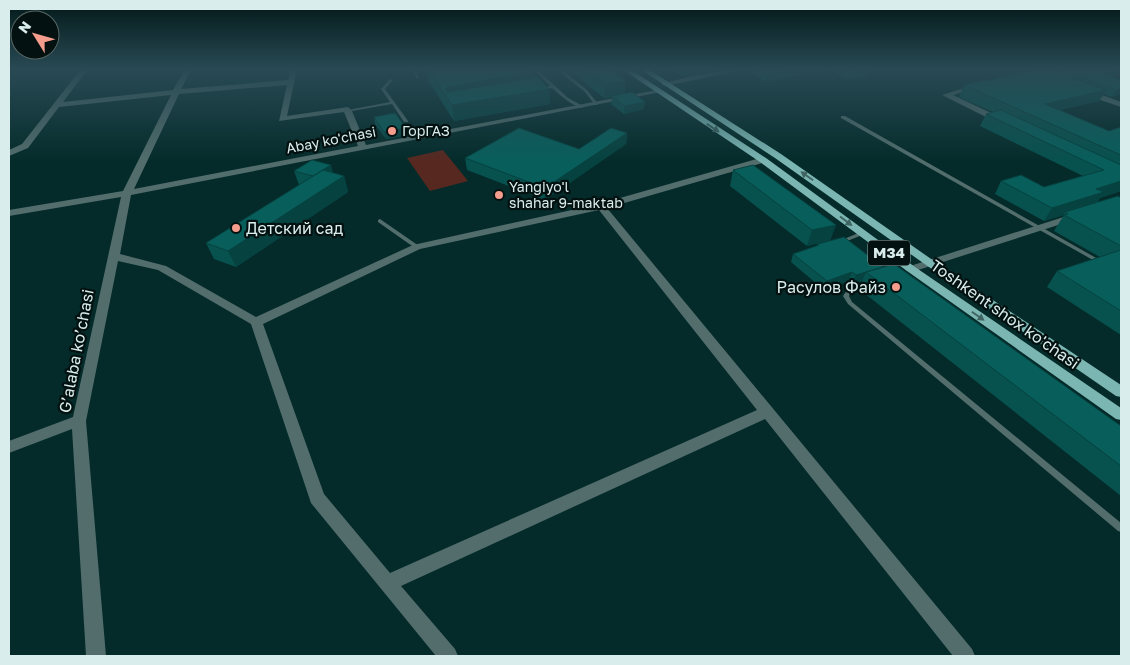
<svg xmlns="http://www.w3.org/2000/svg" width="1130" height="665" font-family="'Golos Text',sans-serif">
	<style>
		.green { fill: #572820 }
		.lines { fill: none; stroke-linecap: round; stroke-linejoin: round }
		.lane { fill: #526d6c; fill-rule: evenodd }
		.street { fill: #526d6c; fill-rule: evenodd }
		.primary { fill: #7bb6b3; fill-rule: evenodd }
		.wall { fill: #07514e }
		.shaded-wall { fill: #064240 }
		.building { fill: #085e5b; stroke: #064240 }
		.oneway { fill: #3f6462 }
		.poi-dot { fill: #f49d8d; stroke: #031110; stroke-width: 2 }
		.labels { text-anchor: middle; stroke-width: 4.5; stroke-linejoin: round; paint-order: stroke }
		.far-poi-label { font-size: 14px; fill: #d9edec; stroke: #031110; text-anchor: start }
		.far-street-label { font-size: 14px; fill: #d9edec; stroke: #031110 }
		.shield { fill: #031110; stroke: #99abaa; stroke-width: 1 }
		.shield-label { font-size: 15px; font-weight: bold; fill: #d9edec }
		.poi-label { font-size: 16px; fill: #d9edec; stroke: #031110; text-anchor: start }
		.street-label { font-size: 16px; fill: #d9edec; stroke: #031110 }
	</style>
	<rect width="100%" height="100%" fill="#042b2a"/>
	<path class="green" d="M443,150L468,181L430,191L407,158Z"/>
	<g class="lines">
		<path class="lane" d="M412,69H416L419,79H417Z
			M533,69H537L568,98L583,106V108C572,106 561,96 552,88L540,90V88L550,86Z
			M556,69H561L587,90L598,104L597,105H595L585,92Z
			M390,79L393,80L385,89L408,121V122H404L392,104L346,112V110H348L390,102L381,89Z
			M841,116H845L1105,263L1102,265L1100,264L841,118Z
			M380,219L419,246L420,247L419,248H415L378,222V220Z
			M863,231L865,232V234L842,243H838L837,242Z
			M868,281L870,282L871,283L870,284L853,289L849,296L852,302L1121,523V532L1118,531L848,304L843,296L849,287Z"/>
		<path class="street" d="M81,69H88L63,102L173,90L185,69H192L181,89L288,80L291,69H297L287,116L348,107L352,111L366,145L657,90L661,92L131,195L120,254L166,266L256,317L413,245L599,204L760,158H766V162L607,208L972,649L975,656H953L765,419L401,586L455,649L458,656H436L311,503L251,324L158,270L118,261L86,421L106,656H86L72,429L9,453V441L73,417L121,197L9,216V210L123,191L171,95L59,107L28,148L9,156V150L22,144ZM287,85L279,121L344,112L358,146L134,189L179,94ZM599,210L757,410L390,573L324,494L263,324L420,249Z
			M732,69H748L665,86L661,84L692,76Z
			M974,85L981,87L953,95L1004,119V123H998L942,95Z
			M1083,90H1089L1121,102V107L1083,94Z
			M1076,213L1081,216L1080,218L915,271H907L905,269L907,267Z"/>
		<path class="primary" d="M622,69H630L766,158L915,267L1121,408V420L1116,419L907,271L760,162Z
			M640,69H648L781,154L934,261L1121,385V397L1116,396L926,265L775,158Z"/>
	</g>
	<path class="wall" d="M427,69H530L533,78L549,89L550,104L454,121L429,82Z
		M568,69H609L625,94L644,109L624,114L611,104L612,97L604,98Z
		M672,69H719L683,76Z
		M749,69H869L867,76L847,79L829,70L766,81L748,71Z
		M1038,69H1048L1056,72L1057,69H1121L1116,72L1113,77L1121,94L1112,97L1104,94L1099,101L1060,110L1109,131L1121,127V191L1100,198L1097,203L1121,198V335L1047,287L1057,271L1100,257L1054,231L1064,215L1044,221L995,194L1001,181L1044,187L1083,176L980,126L986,114L993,112L959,97L964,85L1039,70Z
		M374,117L406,128L408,135L386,139L375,124Z
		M627,133L626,144L545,200L467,170L465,158L579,149Z
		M733,170L836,225L830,240L883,267L1121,426V496L859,289L862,281L852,284L849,281L824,290L791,262L793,254L817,246L818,243L807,246L730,186Z
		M294,171L333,173L344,176L348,192L236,267L214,259L206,243L299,185Z"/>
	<path class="shaded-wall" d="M689,69H719L683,76V70Z
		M796,69H829V70L766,81L767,74Z
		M866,69H869L867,76L847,79L849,72Z
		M1109,69H1121V70L1116,72L1113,77L1103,74Z
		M533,72L534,87L446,96L445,89L449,87Z
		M625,81V94L604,98L605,84Z
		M549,89L550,104L454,121L452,105Z
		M1121,89V94L1112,97L1116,90Z
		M1106,90L1099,101L1039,115L1045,104Z
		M645,102L644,109L624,114L625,106Z
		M406,128L408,135L386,139L384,132Z
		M627,133L626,144L545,200V188Z
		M331,165L335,180L313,176Z
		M344,176L348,192L236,267L228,251Z
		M1121,181V191L1100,198L1095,205L1065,212L1064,215L1044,221L1052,208L1096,189Z
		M836,225L830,241L807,246L812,230Z
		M852,272L849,281L824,290L827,281Z
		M866,272L862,281L852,284L856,275Z"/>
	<path class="building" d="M428,69H530L533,72L449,87L445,89L448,92L538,77L549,89L452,105Z
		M585,69H609L625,81L605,84Z
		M759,69H796L767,74Z
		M843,69H866L849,72Z
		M1041,69H1048L1106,90L1045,104L1109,131L1121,127V155L964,85Z
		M1058,69H1113L1116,70L1103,74L1121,80V89L1116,90Z
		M632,92L645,102L625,106L612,96Z
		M1001,110L1121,165V181L1096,189L1104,192L1052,208L1001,181L1021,175L1044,187L1104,170L986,114Z
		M395,113L406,128L384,132L374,117Z
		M519,128L579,149L611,128L627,133L545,188L465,158Z
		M312,160L331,165L313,176L294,171Z
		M753,165L836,225L812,230L733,170Z
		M323,170L344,176L228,251L206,243Z
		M1118,196L1121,198V246L1064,215L1068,214L1065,212Z
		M844,237L883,267L856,275L852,272L827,281L793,254L819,245L818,244Z
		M1121,250V311L1057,271Z
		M894,264L1121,426V466L866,272Z"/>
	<defs><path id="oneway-solid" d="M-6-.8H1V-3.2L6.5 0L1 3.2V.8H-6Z" transform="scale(1.25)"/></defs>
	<g class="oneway">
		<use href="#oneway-solid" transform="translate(713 128) rotate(33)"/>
		<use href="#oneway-solid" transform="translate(807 176) rotate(-145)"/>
		<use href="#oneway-solid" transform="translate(846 221) rotate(37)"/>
		<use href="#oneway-solid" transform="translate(978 316) rotate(35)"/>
	</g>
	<linearGradient id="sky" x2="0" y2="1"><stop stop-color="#021817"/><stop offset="0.43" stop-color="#294a55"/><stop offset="1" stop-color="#294a55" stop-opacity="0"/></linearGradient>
	<rect width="1130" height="162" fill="url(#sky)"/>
	<g class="poi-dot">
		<circle cx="392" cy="131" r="5"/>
		<circle cx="499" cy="195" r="5"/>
		<circle cx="236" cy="228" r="5"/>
		<circle cx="896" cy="287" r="5"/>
	</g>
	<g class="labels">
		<g class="far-poi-label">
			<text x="402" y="136">ГорГАЗ</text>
			<text x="509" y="192">Yangiyo'l<tspan x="509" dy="16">shahar 9-maktab</tspan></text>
		</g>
		<g class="far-street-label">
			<text transform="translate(331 140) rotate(-11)" y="5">Abay ko'chasi</text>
		</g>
		<rect class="shield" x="868" y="240.5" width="42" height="25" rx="4"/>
		<g class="shield-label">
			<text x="889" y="258">M34</text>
		</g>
		<g class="poi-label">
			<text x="246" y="234">Детский сад</text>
			<text x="886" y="293" text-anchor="end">Расулов Файз</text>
		</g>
		<g class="street-label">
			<text transform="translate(1005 314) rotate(35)" y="6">Toshkent shox ko'chasi</text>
			<text transform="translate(76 351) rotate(-79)" y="6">G’alaba ko’chasi</text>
		</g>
	</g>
	<rect width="1130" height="665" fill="none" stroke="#d9edec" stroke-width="20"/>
	<g transform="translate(35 35) rotate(307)"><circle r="24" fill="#031110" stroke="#596968"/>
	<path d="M0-4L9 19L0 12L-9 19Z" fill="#f49d8d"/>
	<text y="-8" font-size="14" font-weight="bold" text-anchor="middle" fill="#d9edec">N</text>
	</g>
</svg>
